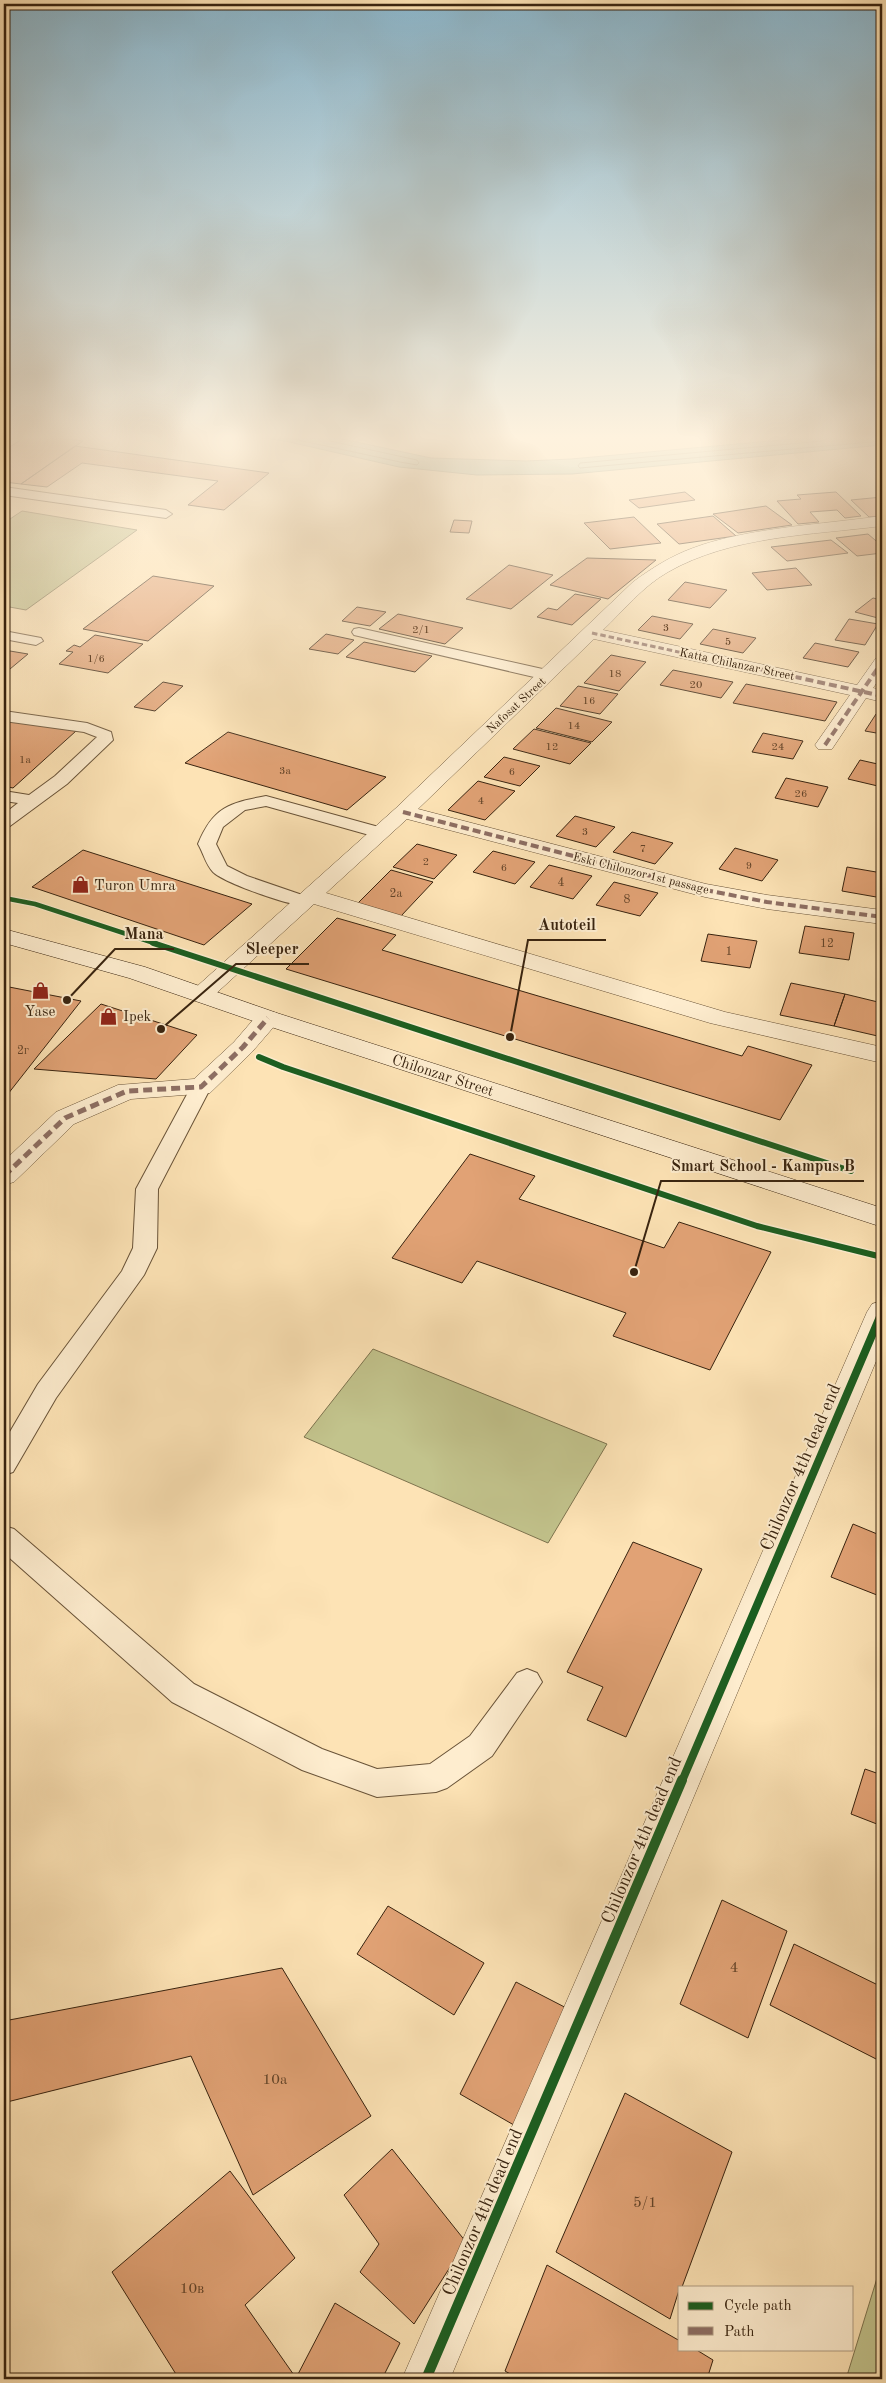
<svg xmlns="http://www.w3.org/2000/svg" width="886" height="2383" font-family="'Old Standard TT',serif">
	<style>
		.green { fill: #c2c38c; stroke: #7d734e }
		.water { fill: #a0bfa9; stroke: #76816b }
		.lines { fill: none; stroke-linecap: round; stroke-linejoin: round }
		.shore { stroke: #6c715c; stroke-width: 1 }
		.building { fill: #e1a275; stroke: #38230f }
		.lane-casing { stroke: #695338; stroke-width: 2 }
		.street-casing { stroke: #695338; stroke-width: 1 }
		.secondary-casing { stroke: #38230f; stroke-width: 1 }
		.lane { fill: #feedcf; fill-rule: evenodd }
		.street { fill: #feedcf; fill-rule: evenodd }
		.secondary { fill: #feedcf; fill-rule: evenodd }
		.quiet-far2 { stroke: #8d6e63; stroke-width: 3; stroke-dasharray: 5.5 3; stroke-linecap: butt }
		.quiet-far1 { stroke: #8d6e63; stroke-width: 4; stroke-dasharray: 8 4; stroke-linecap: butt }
		.quiet { stroke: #8d6e63; stroke-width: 5; stroke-dasharray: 9 5; stroke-linecap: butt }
		.cycleway-far3-casing { stroke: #feedcf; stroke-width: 7 }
		.cycleway-far2-casing { stroke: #feedcf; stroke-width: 9 }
		.cycleway-far1-casing { stroke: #feedcf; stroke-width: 11 }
		.cycleway-casing { stroke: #feedcf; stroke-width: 13 }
		.cycleway-far3 { stroke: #1b5e20; stroke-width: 4.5 }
		.cycleway-far2 { stroke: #1b5e20; stroke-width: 6 }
		.cycleway-far1 { stroke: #1b5e20; stroke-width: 8 }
		.cycleway { stroke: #1b5e20; stroke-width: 10 }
		.labels { text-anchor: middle; stroke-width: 4; stroke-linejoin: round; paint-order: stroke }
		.far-number-label { font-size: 11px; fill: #624328 }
		.far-street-label { font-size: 12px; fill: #38230f; stroke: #feedcf }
		.number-label { font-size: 12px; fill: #624328 }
		.poi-label { font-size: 15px; fill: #38230f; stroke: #feedcf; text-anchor: start }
		.street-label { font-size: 15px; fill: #38230f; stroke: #feedcf }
		.near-number-label { font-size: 15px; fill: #624328 }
		.near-street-label { font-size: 18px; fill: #38230f; stroke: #feedcf }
		.leader { fill: none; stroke: #38230f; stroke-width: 2 }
		.callout-dot { fill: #38230f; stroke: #feedcf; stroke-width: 2 }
		.callout-label { font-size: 16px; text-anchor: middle; font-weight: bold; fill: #38230f; stroke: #feedcf; stroke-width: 4; stroke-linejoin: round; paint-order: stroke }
	</style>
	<rect width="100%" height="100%" fill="#fde3b5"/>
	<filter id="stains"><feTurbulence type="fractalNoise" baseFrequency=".004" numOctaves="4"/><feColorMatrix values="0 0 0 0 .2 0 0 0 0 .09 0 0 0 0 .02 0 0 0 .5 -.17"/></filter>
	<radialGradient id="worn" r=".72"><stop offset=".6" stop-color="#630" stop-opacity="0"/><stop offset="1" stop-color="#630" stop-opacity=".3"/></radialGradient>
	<path class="green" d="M22,511L137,530L26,610L4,606V523Z
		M373,1349L607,1444L548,1543L304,1437Z
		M882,2262V2379H846Z"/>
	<path class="water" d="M236,434H319L431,458L526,461L571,459L848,434H882V445L572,474L477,475L399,467L285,441Z"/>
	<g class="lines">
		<path class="shore" d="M270,434L400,462L417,465L419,463L417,460L330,441L325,434
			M828,434L827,439L822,441L580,463L578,466L580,468L882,441
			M834,434L836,440L882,434"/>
	</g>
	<path class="building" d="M29,434L83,441L21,484L4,482V451Z
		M487,434H534L490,438Z
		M75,446L269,473L224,510L188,505L218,481L82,463L47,487L21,484Z
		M685,492L695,500L639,508L629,500Z
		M836,492L861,516L845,518L837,510L810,512L819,522L798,524L777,501L801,499L797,495Z
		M882,497V516L869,517L851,500Z
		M766,506L792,525L738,533L713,514Z
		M713,516L736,536L679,544L657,524Z
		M634,517L661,543L610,549L584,523Z
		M454,520L472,521L469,533L450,532Z
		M868,534L882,546V553L857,556L836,538Z
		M831,540L848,553L787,561L771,547Z
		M587,558L656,560L608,599L550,585Z
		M509,565L553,575L511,609L466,599Z
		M796,568L812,585L767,590L752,573Z
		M153,576L214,586L148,641L83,629Z
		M685,582L727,590L710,608L668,600Z
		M575,594L601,599L572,625L537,617L548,608L557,610Z
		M873,598L882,600V615L878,618L855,612Z
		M357,607L386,612L370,626L342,621Z
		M398,614L463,628L445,644L379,629Z
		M652,616L693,624L680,639L638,630Z
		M849,619L878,624L865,645L835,640Z
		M713,629L756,638L743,653L700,644Z
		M326,634L354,640L338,654L309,649Z
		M95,635L143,644L108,673L59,664L73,652L66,651L74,645L80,647Z
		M364,642L432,656L415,672L346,657Z
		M815,643L859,652L848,667L803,658Z
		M4,650L28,654L4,674Z
		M611,655L646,662L619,691L584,683Z
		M673,670L733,682L721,698L660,685Z
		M163,682L183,686L155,711L134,707Z
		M746,684L837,702L825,721L733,703Z
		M578,686L618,694L600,714L560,706Z
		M556,708L612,722L592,742L536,728Z
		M876,714L882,715V734L865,731Z
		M4,718L76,731L13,788L4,786Z
		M534,729L591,743L570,764L513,749Z
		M228,732L386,777L347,810L185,763Z
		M763,733L803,741L793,759L752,752Z
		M504,757L540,766L520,786L484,777Z
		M860,760L882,765V787L848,779Z
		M786,778L828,787L818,807L775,798Z
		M478,781L515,791L485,820L448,810Z
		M575,816L615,827L596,847L556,836Z
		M632,832L673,843L655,864L613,852Z
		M417,844L457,855L434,879L393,867Z
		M735,848L778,860L762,881L719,869Z
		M83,850L252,904L204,945L32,887Z
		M493,851L535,862L515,884L473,872Z
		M549,865L592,876L573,899L530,887Z
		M847,867L882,873V898L842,891Z
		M391,870L433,882L401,916L358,903Z
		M614,882L658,893L640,916L596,905Z
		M337,918L396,935L382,950L742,1056L748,1046L812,1065L780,1120L286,969Z
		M805,926L854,933L849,960L799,953Z
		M708,934L757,941L750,968L701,961Z
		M791,983L845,994L834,1026L780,1015Z
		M4,986L81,1001L4,1099Z
		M845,994L882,1003V1037L834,1026Z
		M101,1004L197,1035L156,1079L34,1069Z
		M470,1154L535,1176L519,1199L664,1248L679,1222L771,1252L710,1370L613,1336L626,1313L477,1261L462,1283L392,1258Z
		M853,1524L882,1536V1597L831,1577Z
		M633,1542L702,1569L626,1737L587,1720L603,1687L567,1672Z
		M865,1769L882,1775V1826L851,1814Z
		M722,1900L787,1931L748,2038L680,2004Z
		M388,1906L484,1963L454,2015L357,1954Z
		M794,1944L882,1987V2062L770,2005Z
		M282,1968L371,2116L253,2195L191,2056L7,2102L4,2021Z
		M516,1982L580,2015L526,2132L460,2094Z
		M625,2093L732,2152L682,2287H680L670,2319L556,2252Z
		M392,2149L466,2242L414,2324L360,2272L379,2244L344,2195Z
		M230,2171L295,2258L245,2305L296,2378L335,2303L400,2343L382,2379H179L112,2272Z
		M547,2265L680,2341V2349H695L713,2360L707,2379H519L505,2371Z"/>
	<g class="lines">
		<defs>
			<path id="lane" d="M4,487L166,510L172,514L166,518L4,495Z
				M359,628L547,670L555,675L547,680L354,635L352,632L354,629Z
				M4,631L41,638L43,641L36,645L4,639Z
				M4,711L87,723L111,732L113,740L67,784L10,826L4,827V814L18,803L4,801V791L29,795L55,776L97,737L84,732L4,721Z
				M266,796L386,829L389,833L386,837L380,838L266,806L245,810L223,827L216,844L227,866L247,876L311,898L314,902L311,906C297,909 224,883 213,872C206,865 203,852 198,844C213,807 229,803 266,796Z
				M201,1080L208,1082L211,1087L158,1189L157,1248L144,1275L56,1398L13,1472L4,1475V1442L38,1384L122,1271L133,1248L136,1189L191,1087L194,1082Z
				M4,1526L14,1529L194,1684L322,1749L377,1769L430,1764L470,1736L517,1673L527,1669L537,1673L542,1682L492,1756L447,1788L436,1792L377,1797L302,1770L172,1702L4,1553Z"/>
			<path id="street" d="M882,516V526C811,535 731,536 668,572C643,586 623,611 603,630L857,685L876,658L882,657V675L873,688L882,690V702L866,698L832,749H818L815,745L850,695L594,639L418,809L706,884L767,895L882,910V924L767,909L705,897L407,819L326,893L725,1012L882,1047V1063L710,1023L314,904L210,999L202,1001L194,999L190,994L194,989L396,808L633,582C652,568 671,556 693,548C746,528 825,524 882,516Z
				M268,1011L277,1013L280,1018L277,1023L252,1052L210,1093L131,1099L74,1124L14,1182L4,1185V1161L56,1112L118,1085L194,1079L234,1042L259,1013Z
				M882,1301V1347L450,2379H402L867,1312L872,1304Z"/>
			<path id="secondary" d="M4,929L145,967L277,1013L882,1208V1227L259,1023L129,978L4,943Z"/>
		</defs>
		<use href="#lane" class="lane-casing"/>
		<use href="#street" class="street-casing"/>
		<use href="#secondary" class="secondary-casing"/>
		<use href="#lane" class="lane"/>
		<use href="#street" class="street"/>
		<use href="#secondary" class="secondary"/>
		<path class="quiet-far2" d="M592,633L706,658"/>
		<path class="quiet-far1" d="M700,656L882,696
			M825,745L882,662
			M403,812L705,890L767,902L882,917"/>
		<path class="quiet" d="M4,1176L65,1118L127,1091L201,1087L243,1047L268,1018"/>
		<defs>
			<path id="cycleway-far3" d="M4,898L35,904L157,944"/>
			<path id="cycleway-far2" d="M153,943L851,1171
				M259,1057L283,1067L757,1226L882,1257"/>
			<path id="cycleway-far1" d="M682,1781L882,1312"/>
			<path id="cycleway" d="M426,2379L682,1780"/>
		</defs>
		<use href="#cycleway-far3" class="cycleway-far3-casing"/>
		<use href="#cycleway-far2" class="cycleway-far2-casing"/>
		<use href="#cycleway-far1" class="cycleway-far1-casing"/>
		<use href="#cycleway" class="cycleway-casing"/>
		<use href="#cycleway-far3" class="cycleway-far3"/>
		<use href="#cycleway-far2" class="cycleway-far2"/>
		<use href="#cycleway-far1" class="cycleway-far1"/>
		<use href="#cycleway" class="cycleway"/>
	</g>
	<linearGradient id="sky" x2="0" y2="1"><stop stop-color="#8bb8cf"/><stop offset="0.57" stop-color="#fef2de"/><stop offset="1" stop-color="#fef2de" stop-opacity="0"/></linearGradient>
	<rect width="886" height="767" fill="url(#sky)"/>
	<defs>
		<symbol id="shop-bare" viewBox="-9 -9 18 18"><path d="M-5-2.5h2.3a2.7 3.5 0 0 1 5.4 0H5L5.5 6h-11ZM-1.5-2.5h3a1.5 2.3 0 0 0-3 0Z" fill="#8f2418" stroke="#feedcf" stroke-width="2.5" paint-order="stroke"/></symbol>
	</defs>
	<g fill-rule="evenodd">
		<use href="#shop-bare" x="68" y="872" width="25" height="25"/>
		<use href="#shop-bare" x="28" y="978" width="25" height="25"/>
		<use href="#shop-bare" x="96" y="1004" width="25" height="25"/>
	</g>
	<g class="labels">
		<g class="far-number-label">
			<text x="666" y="631">3</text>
			<text x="421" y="633">2/1</text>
			<text x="728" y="645">5</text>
			<text x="96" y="662">1/6</text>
			<text x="615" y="677">18</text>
			<text x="696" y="688">20</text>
			<text x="589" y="704">16</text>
			<text x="574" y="729">14</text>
			<text x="552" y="750">12</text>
			<text x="778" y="750">24</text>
			<text x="25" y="763">1a</text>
			<text x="285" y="774">3a</text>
			<text x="512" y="775">6</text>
			<text x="801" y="797">26</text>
			<text x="481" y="804">4</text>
			<text x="585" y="835">3</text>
			<text x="643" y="852">7</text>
			<text x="426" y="865">2</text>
			<text x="749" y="869">9</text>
			<text x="504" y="871">6</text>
		</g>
		<g class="far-street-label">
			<text transform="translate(737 664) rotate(12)" y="4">Katta Chilanzar Street</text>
			<text transform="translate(516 705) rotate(-43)" y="4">Nafosat Street</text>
			<text transform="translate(641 873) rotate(14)" y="4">Eski Chilonzor 1st passage</text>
		</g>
		<g class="number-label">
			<text x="561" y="886">4</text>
			<text x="396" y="897">2а</text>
			<text x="627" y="903">8</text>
			<text x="827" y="947">12</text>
			<text x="729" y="955">1</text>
			<text x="23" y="1054">2г</text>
		</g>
		<g class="poi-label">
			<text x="94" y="890">Turon Umra</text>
			<text x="40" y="1016" text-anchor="middle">Yase</text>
			<text x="123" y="1021">Ipek</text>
		</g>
		<g class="street-label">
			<text transform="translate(443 1075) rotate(18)" y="5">Chilonzar Street</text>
		</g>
		<g class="near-number-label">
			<text x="734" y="1972">4</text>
			<text x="275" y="2084">10a</text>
			<text x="645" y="2207">5/1</text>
			<text x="192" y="2293">10в</text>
		</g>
		<g class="near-street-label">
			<text transform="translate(800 1467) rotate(-67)" y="6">Chilonzor 4th dead end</text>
			<text transform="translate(641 1840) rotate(-67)" y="6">Chilonzor 4th dead end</text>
			<text transform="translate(482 2212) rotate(-67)" y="6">Chilonzor 4th dead end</text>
		</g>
	</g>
	<path class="leader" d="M510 1037L528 940H606M67 1000L115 949H174M161 1029L236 964H309M634 1272L661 1181H864"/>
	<g class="callout-dot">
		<circle cx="510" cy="1037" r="5"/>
		<circle cx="67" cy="1000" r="5"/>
		<circle cx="161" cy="1029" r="5"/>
		<circle cx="634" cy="1272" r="5"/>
	</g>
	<g class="callout-label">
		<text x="567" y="930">Autoteil</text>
		<text x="144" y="939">Mana</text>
		<text x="272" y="954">Sleeper</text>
		<text x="763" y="1171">Smart School - Kampus B</text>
	</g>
	<rect width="886" height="2383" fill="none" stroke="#fde3b5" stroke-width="20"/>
	<rect x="5" y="5" width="876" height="2373" fill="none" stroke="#38230f" stroke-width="2.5"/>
	<rect x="10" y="10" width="866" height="2363" fill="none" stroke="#38230f"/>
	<rect x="678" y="2286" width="175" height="65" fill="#feedcf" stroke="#af9c82"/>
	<rect x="688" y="2302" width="25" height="8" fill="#1b5e20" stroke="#af9c82"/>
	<text x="724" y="2310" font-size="15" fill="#38230f">Cycle path</text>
	<rect x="688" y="2327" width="25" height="8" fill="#8d6e63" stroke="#af9c82"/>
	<text x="724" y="2336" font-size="15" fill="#38230f">Path</text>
	<rect width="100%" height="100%" filter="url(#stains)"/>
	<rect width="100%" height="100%" fill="url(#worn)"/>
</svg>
